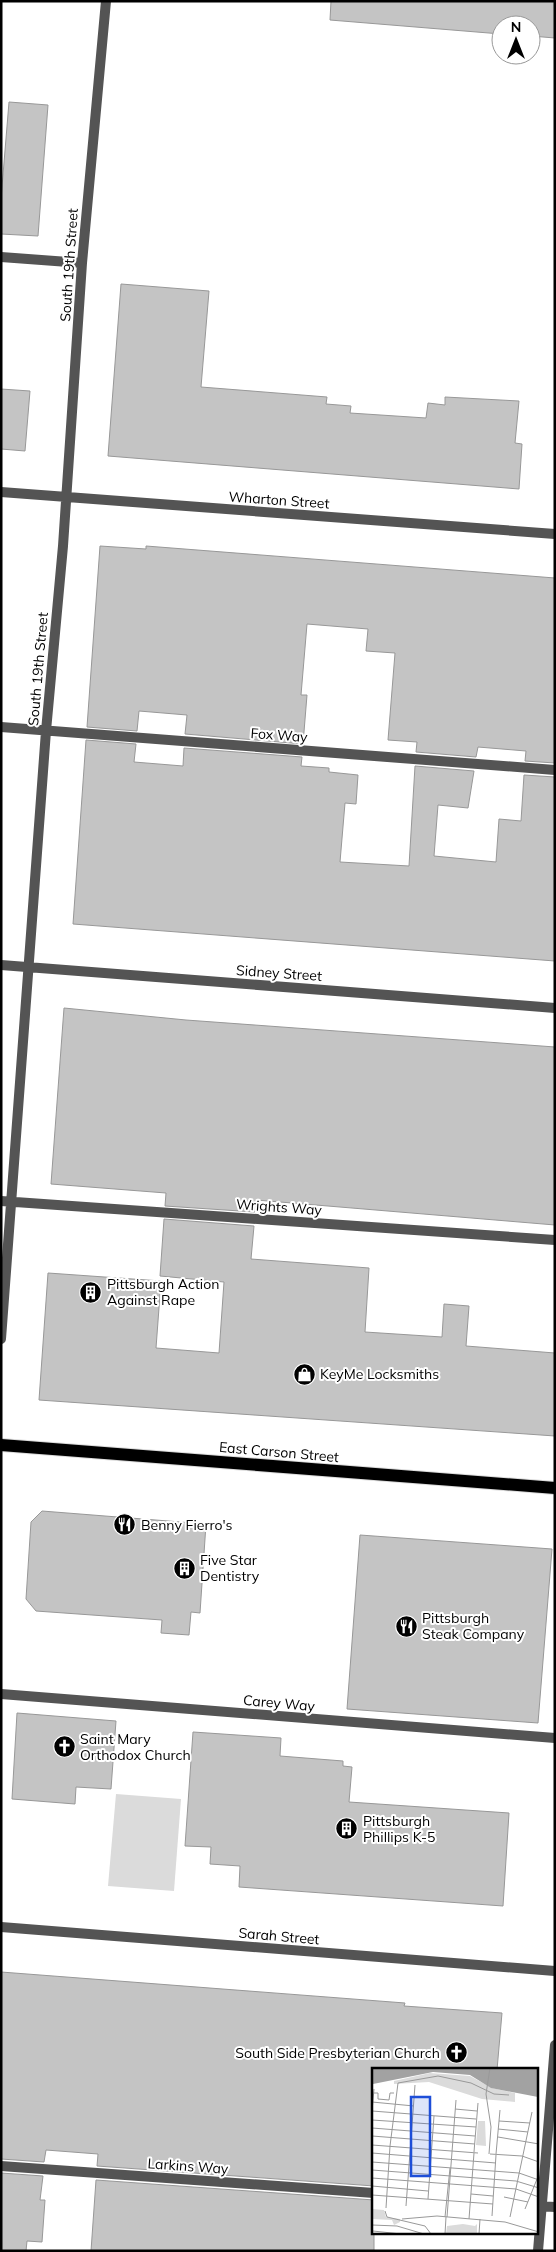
<svg xmlns="http://www.w3.org/2000/svg" width="556" height="2252" font-family="Mulish,sans-serif">
	<style>
		.green { fill: #dbdbdb }
		.building { fill: #c4c4c4; stroke: #989898 }
		.lines { fill: none; stroke-linecap: round; stroke-linejoin: round }
		.primary-casing { stroke: #dbdbdb; stroke-width: 14 }
		.street { stroke: #545454; stroke-width: 10 }
		.primary { stroke: #000; stroke-width: 12 }
		.labels { text-anchor: middle; stroke-width: 4; stroke-linejoin: round; paint-order: stroke }
		.street-label { font-size: 14px; fill: #000; stroke: #fff }
		.poi-label { font-size: 14px; fill: #000; stroke: #fff; text-anchor: start }
		.inset-road { fill: none; stroke: #999; stroke-width: 1 }
		.view { fill: #1d4ed8; fill-opacity: 0.15; stroke: #1d4ed8; stroke-width: 2.5 }
		.inset-edge { fill: none; stroke: #000; stroke-width: 2.5 }
	</style>
	<rect width="100%" height="100%" fill="#fff"/>
	<path class="green" d="M116,1794L181,1799L174,1891L108,1886Z"/>
	<path class="building" d="M331,1H555V38L531,36V25H501V34L330,20Z
		M9,102L48,105L38,236L1,234V199Z
		M121,284L209,291L201,387L327,397L326,404L351,406L350,413L426,418L428,403L445,405V397L519,401L515,443L522,444L519,489L108,456Z
		M1,389L30,391L25,451L1,449Z
		M100,546L146,549V546L555,578V763L525,761L526,751L478,747L476,757L416,752L417,742L388,740L395,653L366,651L368,629L307,624L301,695H307L303,744L185,734L187,715L139,711L137,731L87,727Z
		M86,740L136,744L134,762L183,766L184,748L302,757L301,766L329,768V772L358,775L356,804L345,803L340,862L409,866L415,766L474,771L468,808L438,805L434,856L496,862L499,819L521,821L524,775L555,777V961L73,924Z
		M64,1008L186,1020L555,1047V1225L256,1200L255,1212L165,1206L166,1193L51,1184Z
		M164,1219L254,1226L251,1259L369,1268L365,1332L442,1337L444,1304L469,1306L466,1346L555,1353V1436L39,1400L48,1273L161,1281L156,1348L219,1353L224,1282L160,1276Z
		M42,1511L206,1524L200,1613L191,1612L189,1635L161,1633L162,1620L36,1611L26,1599L31,1522Z
		M360,1535L552,1549L538,1723L347,1709Z
		M17,1713L116,1721L111,1789L76,1787L75,1804L12,1799Z
		M193,1732L281,1738L280,1756L343,1761V1766L352,1767L349,1802L509,1813L503,1906L239,1887L240,1866L210,1864L211,1847L185,1846Z
		M1,1972L405,2003L404,2006L502,2013L497,2070H374V2186L97,2166L98,2154L46,2150L44,2162L1,2159Z
		M1,2173L43,2176L40,2200H45L42,2242L27,2241L26,2251H1Z
		M96,2180L374,2200V2251H91Z"/>
	<g class="lines">
		<defs>
			<path id="primary" d="M1,1445L555,1488"/>
		</defs>
		<use href="#primary" class="primary-casing"/>
		<path class="street" d="M1,257L82,263
			M1,492L555,534
			M1,727L555,770
			M1,965L555,1008
			M1,1201L555,1240
			M1,1339L46,731L63,546L82,263L106,1
			M1,1694L555,1738
			M1,1927L555,1971
			M1,2166L374,2193
			M537,2206L555,2207
			M538,2251L555,2045"/>
		<use href="#primary" class="primary"/>
	</g>
	<defs>
		<symbol id="building-disc" viewBox="-11 -11 22 22"><circle r="9.5" fill="#000" stroke="#fff"/><path d="M-4-6H4V6H1V3H-1V6H-4ZM-2.5-4.3h1.7v1.8h-1.7ZM.8-4.3h1.7v1.8H.8ZM-2.5-1h1.7V.8h-1.7ZM.8-1h1.7V.8H.8Z" fill="#fff"/></symbol>
		<symbol id="shop-disc" viewBox="-11 -11 22 22"><circle r="9.5" fill="#000" stroke="#fff"/><path d="M-5-2.5h2.3a2.7 3.5 0 0 1 5.4 0H5L5.5 6h-11ZM-1.5-2.5h3a1.5 2.3 0 0 0-3 0Z" fill="#fff"/></symbol>
		<symbol id="restaurant-disc" viewBox="-11 -11 22 22"><circle r="9.5" fill="#000" stroke="#fff"/><path d="M-5-6h1v4h1v-4h1v4h1v-4h1v5L-1.5 .5V6h-2V.5L-5-1ZM5-6V6H3V1.5H1.5Q1.5-4 5-6Z" fill="#fff"/></symbol>
		<symbol id="church-disc" viewBox="-11 -11 22 22"><circle r="9.5" fill="#000" stroke="#fff"/><path d="M-1.2-6h2.4v3.5h3.3v2.4h-3.3V6h-2.4V-.1h-3.3v-2.4h3.3Z" fill="#fff"/></symbol>
	</defs>
	<g fill-rule="evenodd">
		<use href="#building-disc" x="78" y="1280" width="25" height="25"/>
		<use href="#shop-disc" x="292" y="1362" width="25" height="25"/>
		<use href="#restaurant-disc" x="112" y="1512" width="25" height="25"/>
		<use href="#building-disc" x="172" y="1556" width="25" height="25"/>
		<use href="#restaurant-disc" x="394" y="1614" width="25" height="25"/>
		<use href="#church-disc" x="52" y="1734" width="25" height="25"/>
		<use href="#building-disc" x="334" y="1816" width="25" height="25"/>
		<use href="#church-disc" x="444" y="2040" width="25" height="25"/>
	</g>
	<g class="labels">
		<g class="street-label">
			<text transform="translate(69 265) rotate(-86)" y="5">South 19th Street</text>
			<text transform="translate(279 500) rotate(4)" y="5">Wharton Street</text>
			<text transform="translate(38 669) rotate(-85)" y="5">South 19th Street</text>
			<text transform="translate(279 735) rotate(4)" y="5">Fox Way</text>
			<text transform="translate(279 973) rotate(4)" y="5">Sidney Street</text>
			<text transform="translate(279 1207) rotate(4)" y="5">Wrights Way</text>
			<text transform="translate(279 1452) rotate(5)" y="5">East Carson Street</text>
			<text transform="translate(279 1703) rotate(5)" y="5">Carey Way</text>
			<text transform="translate(279 1936) rotate(5)" y="5">Sarah Street</text>
			<text transform="translate(188 2166) rotate(4)" y="5">Larkins Way</text>
		</g>
		<g class="poi-label">
			<text x="107" y="1289">Pittsburgh Action<tspan x="107" dy="16">Against Rape</tspan></text>
			<text x="320" y="1379">KeyMe Locksmiths</text>
			<text x="141" y="1530">Benny Fierro's</text>
			<text x="200" y="1565">Five Star<tspan x="200" dy="16">Dentistry</tspan></text>
			<text x="422" y="1623">Pittsburgh<tspan x="422" dy="16">Steak Company</tspan></text>
			<text x="80" y="1744">Saint Mary<tspan x="80" dy="16">Orthodox Church</tspan></text>
			<text x="363" y="1826">Pittsburgh<tspan x="363" dy="16">Phillips K-5</tspan></text>
			<text x="440" y="2058" text-anchor="end">South Side Presbyterian Church</text>
		</g>
	</g>
	<g transform="translate(372 2068)">
		<rect width="166" height="166" fill="#fff"/>
		<path d="M58,5L98,8L120,20L143,25V34L110,31L57,14L22,16V13ZM106,53H113L114,78L104,77ZM0,141L12,142L14,149L28,151V154L22,157L20,152L0,151ZM91,156L103,158L105,156V166H74L75,158Z" fill="#dbdbdb"/>
		<path d="M0,0H166V29L119,20L98,7L61,4L1,16Z" fill="#a2a2a2"/>
		<path class="inset-road" d="M1,25H6V31L17,32L18,25H22M0,34L42,38M83,41L105,43M0,43L104,51M0,43L2,21M0,52L104,59M127,53L158,55M0,60L103,68M126,61L156,64M0,68L103,76M126,69L167,76M0,77L106,85M18,78L26,15L66,8L99,15L122,26L137,27M102,84L106,35M0,85L124,95M117,86L119,59L114,26L118,0M118,86L150,88L167,94M124,86L128,42M0,94L147,105L167,112M0,102L144,113L167,120M0,110L144,121L167,129M0,118L56,123M99,126L121,128M0,127L121,136M132,129L156,134M56,131L62,48M34,138L43,17M14,140L18,78M153,141L167,106M13,143L15,149L53,158L59,166M120,148L124,87M73,149L78,100M75,149L84,32M138,149L160,44M30,151L65,148L133,154L167,164M97,151L102,85M0,157L25,158L52,166M1,163L29,166M73,166L74,149M107,166L108,151"/>
		<path class="view" d="M39,29H58V108H39Z"/>
		<rect width="166" height="166" class="inset-edge"/>
	</g>
	<rect width="556" height="2252" fill="none" stroke="#000000" stroke-width="5"/>
	<g transform="translate(516 40)"><circle r="24" fill="#ffffff" stroke="#999999"/>
	<path d="M0-4L9 19L0 12L-9 19Z" fill="#000000"/>
	<text y="-8" font-size="14" font-weight="bold" text-anchor="middle" fill="#000000">N</text>
	</g>
</svg>
